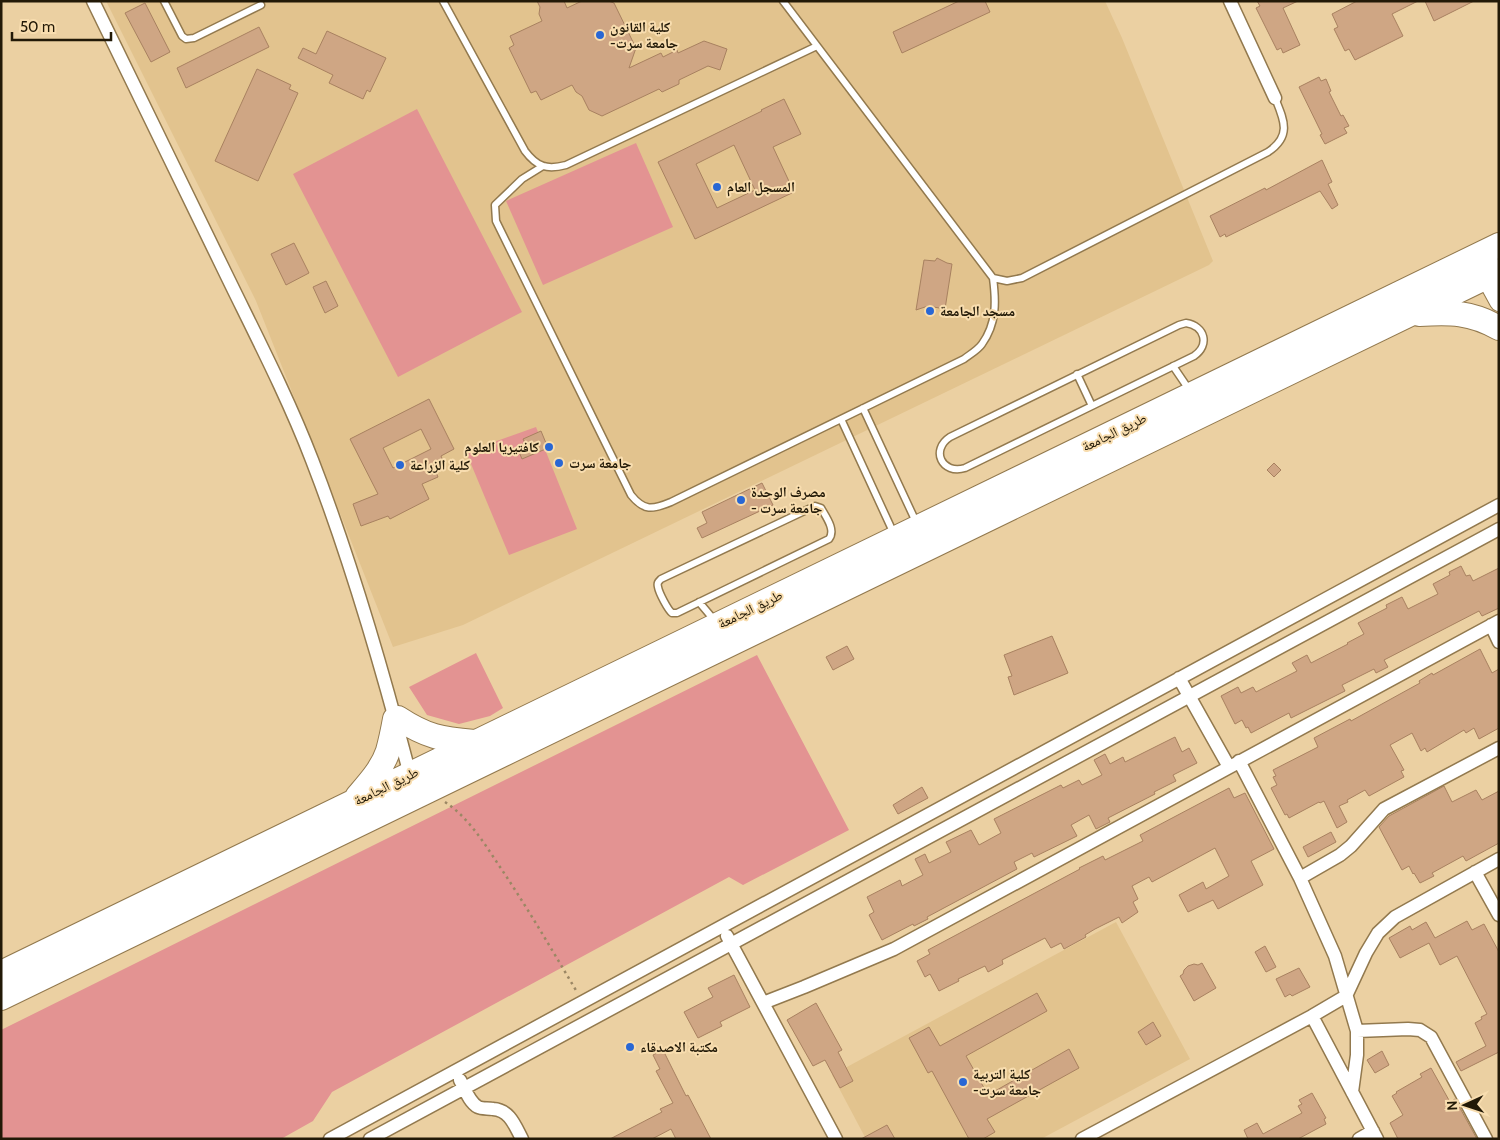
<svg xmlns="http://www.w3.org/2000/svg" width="1500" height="1140" font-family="Cabin,'Noto Naskh Arabic',sans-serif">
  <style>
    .built { fill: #e2c38e }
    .green { fill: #e39392 }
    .building { fill: #cfa684; stroke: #a88160; fill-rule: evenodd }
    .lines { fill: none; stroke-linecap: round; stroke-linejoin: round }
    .lane-casing { stroke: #92794e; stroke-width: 9 }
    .street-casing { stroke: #92794e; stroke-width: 15 }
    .secondary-casing { stroke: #92794e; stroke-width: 20 }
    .highway-casing { stroke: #92794e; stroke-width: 26 }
    .path { stroke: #9b8764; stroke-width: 2.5; stroke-dasharray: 2.5 4; stroke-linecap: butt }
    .lane { stroke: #fff; stroke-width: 6 }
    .street { stroke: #fff; stroke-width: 12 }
    .secondary { stroke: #fff; stroke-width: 18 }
    .highway { stroke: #fff; stroke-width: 24 }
    .poi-dot { fill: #2967d4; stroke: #f8ddaf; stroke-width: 2 }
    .labels { text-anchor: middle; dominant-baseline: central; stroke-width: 4; stroke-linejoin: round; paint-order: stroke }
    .poi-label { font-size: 14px; font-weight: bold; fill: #221907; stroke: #f8ddaf; text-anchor: start }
    .street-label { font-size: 14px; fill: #221907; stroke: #f8ddaf }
  </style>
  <rect width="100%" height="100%" fill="#ebd0a2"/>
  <!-- built -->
  <path class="built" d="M106,1H1105L1122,38L1213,261L1209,265L463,625L393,647L256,301Z
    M1116,922L1190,1059L1041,1139H866L832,1075Z"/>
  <!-- green -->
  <path class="green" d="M417,109L522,312L398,377L293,174Z
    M636,143L673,227L543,285L506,201Z
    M536,427L577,529L509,555L466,452Z
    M476,653L503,708L490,716L459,724L427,715L409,687Z
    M757,655L849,830L743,885L729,877L332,1092L313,1121L281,1139H1V1030Z"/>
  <!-- building -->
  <path class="building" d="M537,1H564L567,8L582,1H608L614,3L634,44L637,45L629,68L661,53L663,57L677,50L678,53L704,41L727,49L720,70L708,66L679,80V84L662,92L659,89L602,116L589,110L582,96L576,92L572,85L541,100L536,91L531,93L509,48L514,45L510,36L542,21L539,14L540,7Z
    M959,1H985L990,12L902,53L893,32Z
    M1257,1H1298L1283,8L1300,45L1283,53L1281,48L1277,50L1256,8L1260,6Z
    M1357,1H1418L1392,14L1403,36L1355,60L1349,49L1345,51L1334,29L1338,27L1332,14Z
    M1425,1H1474L1434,21Z
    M145,3L170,52L151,62L125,13Z
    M259,27L269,47L186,88L177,68Z
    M327,31L386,58L370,92L367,90L363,99L329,83L333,75L298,58L303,48L316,54Z
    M257,69L291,85L289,89L298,93L258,181L215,161Z
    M1319,77L1321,81L1326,79L1331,91L1329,92L1341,116L1343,115L1349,126L1344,128L1347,133L1325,144L1320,135L1322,134L1299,87Z
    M784,99L801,134L773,147L794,192L695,239L658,162L762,111L761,110ZM734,145L755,190L717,208L696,164Z
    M1322,160L1332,182L1328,184L1338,205L1332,209L1320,191L1226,237L1225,234L1220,237L1210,216L1265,188L1266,190Z
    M294,243L309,273L286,285L271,254Z
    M937,258L947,263L952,264L945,309L928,306L916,310L924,260L935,261Z
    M326,281L338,306L325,313L313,287Z
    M429,399L454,449L441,456L445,465L435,470L438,477L422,484L429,499L390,519L388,516L361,526L353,504L378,494L350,439ZM421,429L431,449L393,468L383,448Z
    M541,431L548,448L522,459L517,447L525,443L523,439Z
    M1274,463L1281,470L1274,477L1267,470Z
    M762,483L773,505L702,538L697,528L707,523L702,512Z
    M1461,566L1466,576L1470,575L1473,581L1499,568V608L1482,616L1479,611L1384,660L1388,667L1376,673L1374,669L1342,685L1345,691L1291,718L1289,713L1251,733L1248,727L1246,728L1242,720L1235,724L1221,696L1238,687L1241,693L1253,687L1256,692L1297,671L1292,663L1307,655L1311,663L1348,644L1347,643L1364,634L1358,623L1387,608L1386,605L1402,597L1408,609L1438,594L1433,584L1450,575L1449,572Z
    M1052,636L1068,673L1014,695L1008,677L1012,676L1004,655Z
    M847,646L854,659L833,670L826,657Z
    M1480,649L1492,673L1499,669V728L1479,739L1474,728L1466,733L1464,730L1427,752L1425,748L1421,751L1412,733L1390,745L1404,770L1401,771L1404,777L1369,796L1365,790L1347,800L1348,802L1339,806L1347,822L1337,828L1324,801L1320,803L1319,802L1289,818L1287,814L1285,815L1271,788L1277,785L1273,777L1276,776L1273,770L1318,747L1314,738L1350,719L1351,721L1420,683L1419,681L1432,673L1433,675Z
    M1175,737L1182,752L1189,748L1197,763L1173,775L1176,781L1154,792L1155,794L1108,818L1110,822L1096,829L1089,815L1071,825L1077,836L1034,857L1032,853L1014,862L1017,869L927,917L928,919L914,926L913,924L882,940L869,915L874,912L867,897L900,880L902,886L923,875L915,859L925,854L929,863L951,852L946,842L971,830L979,845L1001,833L994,819L1061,785L1063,788L1079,780L1082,785L1102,775L1094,760L1105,754L1110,764L1123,757L1125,762Z
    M1444,786L1452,802L1476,790L1482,800L1499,791V843L1466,861L1463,856L1432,873L1434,876L1420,883L1414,873L1413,874L1409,866L1402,870L1379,827L1389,816Z
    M922,787L928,798L898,814L893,805Z
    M1229,788L1234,798L1245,793L1274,849L1251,861L1263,885L1218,909L1213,900L1188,912L1179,895L1203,882L1206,889L1229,876L1215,848L1152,882L1149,877L1132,886L1138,899L1133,902L1138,912L1122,923L1119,917L1095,929L1085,935L1086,937L1064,949L1061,943L1051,948L1045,938L1002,960L1003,964L988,972L985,966L958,979L959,981L939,991L930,974L925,977L917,961L930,954L928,950L1080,869L1079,868L1103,856L1105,860L1143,841L1140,835Z
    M1331,832L1336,842L1308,857L1303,847Z
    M1467,921L1472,930L1484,924L1499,952V1052L1461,1071L1456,1062L1486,1046L1475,1023L1482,1019L1481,1017L1487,1014L1457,956L1440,965L1429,943L1400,958L1389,938L1410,926L1412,930L1426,922L1435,938Z
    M1265,946L1276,967L1266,972L1255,952Z
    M1202,963L1216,988L1194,1001L1180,976L1183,974L1184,970L1188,966L1194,964L1198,965Z
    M1299,968L1310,987L1292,996L1290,994L1285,997L1276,979Z
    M734,975L750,1007L720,1022L722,1026L698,1038L684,1012L713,997L708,988Z
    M1037,993L1047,1011L966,1056L988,1095L1069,1049L1079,1068L987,1119L995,1132L983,1139H969L932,1071L928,1073L909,1038L929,1027L940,1046Z
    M816,1003L842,1050L838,1052L853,1081L840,1088L825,1060L813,1066L787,1020Z
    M1153,1022L1161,1036L1146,1045L1138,1032Z
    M663,1050L686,1096L688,1095L711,1139H676L671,1129L652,1139H610L662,1112L660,1109L673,1103L656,1071L660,1069L653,1055Z
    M1382,1051L1389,1065L1375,1073L1367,1060Z
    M1431,1068L1450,1102L1455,1099L1477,1139H1398L1390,1123L1403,1115L1392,1096L1397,1093L1396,1092L1422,1077L1420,1074Z
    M1312,1093L1326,1118L1324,1119L1326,1124L1298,1139H1248L1244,1130L1257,1123L1263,1134L1302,1113L1298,1106L1302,1104L1299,1100Z
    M887,1125L895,1139H861Z"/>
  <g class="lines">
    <defs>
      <path id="lane" d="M164,1L182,36L186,39L194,38L261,5
        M443,1L525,151C537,167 547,170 566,165L817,46
        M783,1L993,278L1007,281L1022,278L1268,152C1292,136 1284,120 1275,98
        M543,166L522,179L495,205L496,221L631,495C644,511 652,510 671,502L964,359C969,355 978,350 982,344C997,323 996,301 993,278
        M1186,323C1205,326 1210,345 1194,356L965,468C942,475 930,450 950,437L1179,325Z
        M1173,366L1190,391
        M1077,374L1092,406
        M863,408L917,524
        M841,419L894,534
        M815,506L821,508C826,517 836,530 829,539L677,613H672C668,610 659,593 658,587C657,583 658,582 661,579Z
        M699,602L715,621"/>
      <path id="street" d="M93,1C136,90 180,179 223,268C253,330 287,395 312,460C352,563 383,671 411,779
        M1230,1L1275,98
        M1491,625L1499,642
        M1179,678L1229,767
        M1239,761L1300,878L1335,956L1357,1031V1055L1352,1092
        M1475,872L1499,915
        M1300,878L1340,855L1351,846L1384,809L1499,748
        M727,936L836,1139
        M763,1003L804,987L894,949L1499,621
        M1312,1016L1377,1139
        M1357,1031L1408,1029L1420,1030L1431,1037L1486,1139
        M460,1080C465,1089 469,1102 478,1107C482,1109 488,1108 493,1109C510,1110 515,1126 522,1139
        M330,1139L1499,505
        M370,1139L1499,529
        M1082,1139L1312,1016L1346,996L1366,953L1378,933L1395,917L1499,859
        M1359,1139L1373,1131"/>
      <path id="secondary" d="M1481,269L1499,302"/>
      <path id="highway" d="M1419,314C1450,312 1471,312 1499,328
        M398,718C427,737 441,739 474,742
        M357,797C369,783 382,769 388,751C391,740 393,730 395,719
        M1,973L1499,245
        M1,998L1499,271"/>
    </defs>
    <!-- lane casing -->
    <use href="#lane" class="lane-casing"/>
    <!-- street casing -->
    <use href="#street" class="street-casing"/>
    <!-- secondary casing -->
    <use href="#secondary" class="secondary-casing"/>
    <!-- highway casing -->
    <use href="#highway" class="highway-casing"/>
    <!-- path -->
    <path class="path" d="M445,802C469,818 484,843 500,867C527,907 552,950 577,992"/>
    <!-- lane -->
    <use href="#lane" class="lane"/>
    <!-- street -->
    <use href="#street" class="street"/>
    <!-- secondary -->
    <use href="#secondary" class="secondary"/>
    <!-- highway -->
    <use href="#highway" class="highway"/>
  </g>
  <!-- markers -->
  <g class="poi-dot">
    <circle cx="600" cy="35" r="5"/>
    <circle cx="717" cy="187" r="5"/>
    <circle cx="930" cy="311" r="5"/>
    <circle cx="549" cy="447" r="5"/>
    <circle cx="559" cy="463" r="5"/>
    <circle cx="400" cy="465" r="5"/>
    <circle cx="741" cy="500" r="5"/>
    <circle cx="630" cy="1047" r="5"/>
    <circle cx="963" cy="1082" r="5"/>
  </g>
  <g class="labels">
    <!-- poi labels -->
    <g class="poi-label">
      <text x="610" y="27">كلية القانون<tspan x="610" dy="16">-جامعة سرت</tspan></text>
      <text x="727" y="187">المسجل العام</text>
      <text x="940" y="311">مسجد الجامعة</text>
      <text x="539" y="447" text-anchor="end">كافتيريا العلوم</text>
      <text x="569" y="463">جامعة سرت</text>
      <text x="410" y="465">كلية الزراعة</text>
      <text x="751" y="492">مصرف الوحدة<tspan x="751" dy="16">- جامعة سرت</tspan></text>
      <text x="640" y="1047">مكتبة الاصدقاء</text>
      <text x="973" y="1074">كلية التربية<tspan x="973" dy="16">-جامعة سرت</tspan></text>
    </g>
    <!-- street labels -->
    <g class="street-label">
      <text transform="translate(1114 432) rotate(-26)">طريق الجامعة</text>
      <text transform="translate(750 609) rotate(-26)">طريق الجامعة</text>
      <text transform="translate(386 786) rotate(-26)">طريق الجامعة</text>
    </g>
  </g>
  <!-- border -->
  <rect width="1500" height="1140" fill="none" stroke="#221907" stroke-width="5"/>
  <!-- north arrow -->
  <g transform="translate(1465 1105) rotate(267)" stroke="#f8ddaf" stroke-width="4" paint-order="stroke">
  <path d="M0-4L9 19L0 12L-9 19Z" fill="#221907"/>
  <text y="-8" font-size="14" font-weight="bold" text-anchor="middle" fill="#221907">N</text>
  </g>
  <!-- scale -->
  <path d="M12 32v8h99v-8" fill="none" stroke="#221907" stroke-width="2.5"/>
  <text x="20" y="32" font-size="15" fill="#221907" stroke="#f8ddaf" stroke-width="4" paint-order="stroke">50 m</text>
</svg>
